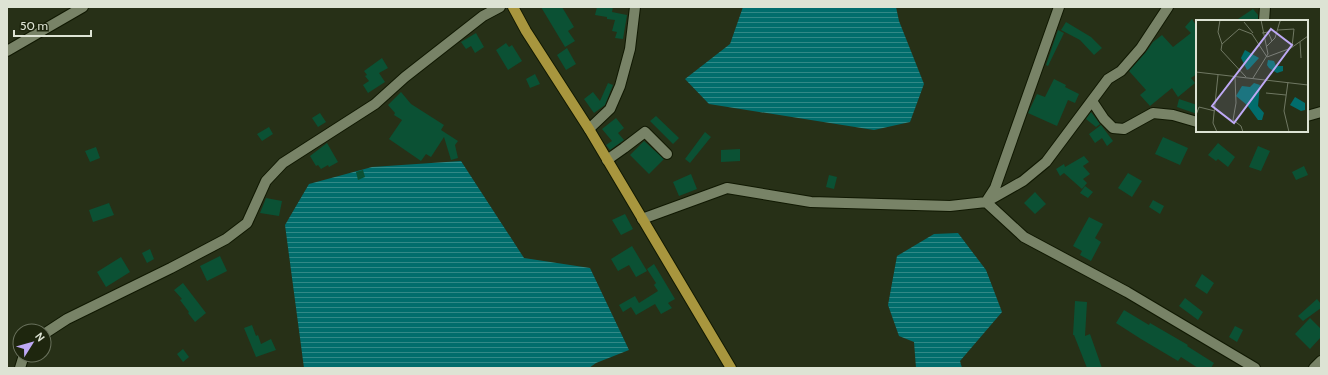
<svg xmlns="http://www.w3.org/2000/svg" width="1328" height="375" font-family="Cabin,sans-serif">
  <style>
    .water { fill: url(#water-rules) }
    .building { fill: #0b5134 }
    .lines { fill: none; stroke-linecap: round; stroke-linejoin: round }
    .minor-casing { stroke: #101802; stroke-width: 12 }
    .major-casing { stroke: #101802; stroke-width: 12 }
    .minor { stroke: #788367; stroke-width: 10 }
    .major { stroke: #a8963e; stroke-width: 10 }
    .inset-road { fill: none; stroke: #707863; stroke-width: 1 }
    .view { fill: #bea9f5; fill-opacity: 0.15; stroke: #bea9f5; stroke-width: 2 }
    .inset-edge { fill: none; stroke: #dde3d4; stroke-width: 2 }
  </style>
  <defs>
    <pattern id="water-rules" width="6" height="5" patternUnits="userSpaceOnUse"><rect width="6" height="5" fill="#016d6c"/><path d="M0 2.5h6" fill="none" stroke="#328987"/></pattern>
  </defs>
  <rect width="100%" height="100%" fill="#273017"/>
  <!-- water -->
  <path class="water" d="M743,7H896L899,21L924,84L910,122L874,130L709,104L685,79L730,44Z
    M461,161L524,258L590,268L629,350L596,363L589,368H304L285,225L309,184L372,167Z
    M958,233L986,270L1002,312L960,361L962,368H916L914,342L899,336L888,305L897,256L934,234Z"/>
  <!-- building -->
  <path class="building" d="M541,7H562L574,27L568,31L575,41L565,47Z
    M597,7H613L612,12L627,15L623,39L615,38L617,32L612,31L615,20L607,19V17L595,15Z
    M1253,9L1258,15V21H1235Z
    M1192,19L1197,27V74L1191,78L1195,83L1178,97L1172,88L1150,106L1140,95L1146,90L1129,71L1146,52L1153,42L1162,35L1173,47L1191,33L1185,27Z
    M1066,22L1091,37L1102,48L1094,55L1080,40L1061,30Z
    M1058,30L1064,33L1048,66L1046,65Z
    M476,33L484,47L475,53L471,46L466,49L461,42Z
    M506,43L509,47L512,45L522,61L508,70L496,50Z
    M567,48L576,64L566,70L557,55Z
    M382,58L388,68L379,73L385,82L368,93L363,85L369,81L365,76L367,75L364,71Z
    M535,74L540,84L530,88L526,79Z
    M1054,79L1066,85L1065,87L1079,94L1075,103L1068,100L1057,126L1028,113L1037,94L1045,97Z
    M608,83L613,85L605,105L594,113L584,99L593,92L600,101Z
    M401,92L411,104L444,125L441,130L458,141L455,145L458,158L451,160L444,137L431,157L426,154L421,161L389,139L402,120L394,115L395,113L388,105Z
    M1179,99L1197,105V114L1177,107Z
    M1091,112L1100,124L1096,127L1086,119Z
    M320,113L326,122L318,127L312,118Z
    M656,116L679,138L673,144L650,121Z
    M616,118L624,128L618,133L624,140L610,150L606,145L612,141L602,129Z
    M1101,125L1113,141L1107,146L1102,138L1095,143L1089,134Z
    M269,127L273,134L262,141L257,134Z
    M705,132L711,137L690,163L685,159Z
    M1163,137L1188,148L1180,165L1155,154Z
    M644,141L664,159L649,174L630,155Z
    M327,143L338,162L329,167L328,165L321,169L318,165L316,166L310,156Z
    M1218,143L1235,157L1228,167L1218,159L1216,161L1208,155Z
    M1258,146L1270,151L1261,171L1249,167Z
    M96,147L100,158L90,162L85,151Z
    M740,149V161L721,162V150Z
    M1084,156L1089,162L1083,166L1090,174L1083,179L1087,183L1082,189L1064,173L1060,176L1056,169L1064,164L1065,167Z
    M1304,166L1308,175L1296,180L1292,172Z
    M363,170L365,177L358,180L356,172Z
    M1128,173L1142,181L1132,197L1118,188Z
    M691,174L697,189L679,196L673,182Z
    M829,175L837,177L834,189L826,187Z
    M1085,186L1093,192L1088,198L1080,193Z
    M1035,192L1046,204L1035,214L1024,203Z
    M266,198L282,201L279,216L260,213Z
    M1153,200L1164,206L1160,214L1149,207Z
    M109,203L114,215L93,222L89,210Z
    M625,214L633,229L621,235L612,220Z
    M1089,217L1103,224L1095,238L1101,242L1091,261L1080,255L1082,251L1073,246Z
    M632,246L647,271L636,277L629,265L618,271L611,259Z
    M150,249L154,259L147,263L142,253Z
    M220,256L227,271L207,281L200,266Z
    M121,257L130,272L106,287L97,272Z
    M654,264L675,299L668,303L672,308L661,314L655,304L636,315L631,307L623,312L619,305L635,296L639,303L658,291L654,285L656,283L647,269Z
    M1202,274L1214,283L1207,294L1195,286Z
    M183,283L206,313L195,322L188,313L189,312L180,300L182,299L174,290Z
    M1185,298L1203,312L1198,320L1179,306Z
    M1317,299L1321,304V308L1303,321L1298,316Z
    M1075,301L1087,302L1085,336L1090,334L1102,368H1087L1074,335H1073Z
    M1124,310L1149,325L1150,323L1188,345L1187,346L1214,363L1211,368H1198L1181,357L1178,361L1141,339L1116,323Z
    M1310,318L1321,329V337L1310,349L1295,334Z
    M252,325L256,336L258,335L261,344L271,339L276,350L256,357L244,328Z
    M1235,326L1243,330L1237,342L1229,337Z
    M183,349L189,357L183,362L177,354Z"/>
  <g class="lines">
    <defs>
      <path id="minor" d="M1059,7L995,188L986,202L1024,237L1127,292L1255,368
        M1264,21L1265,7
        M7,51L83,7
        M1092,101L1104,119L1113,128L1124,129L1153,113L1173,115L1197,122
        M1307,116L1321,112
        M589,129L610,109L620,86L630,49L635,7
        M607,160L624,148L645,132L667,154
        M642,219L727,188L811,202L950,206L986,202L1023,181L1046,162L1108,79L1121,71L1141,48L1168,7
        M44,334L67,319L171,268L226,239L247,223L266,181L283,163L375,104L405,77L483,16L500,7
        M20,368L24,355
        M1314,368L1321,361"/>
      <path id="major" d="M513,7L526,31L589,129L731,368"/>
    </defs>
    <!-- minor casing -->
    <use href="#minor" class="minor-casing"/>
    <!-- major casing -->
    <use href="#major" class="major-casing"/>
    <!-- minor -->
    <use href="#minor" class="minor"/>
    <!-- major -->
    <use href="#major" class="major"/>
  </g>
  <!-- overview -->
  <g transform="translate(1196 20)">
    <rect width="112" height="112" fill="#273017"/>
    <path d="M49,30L63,38L53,49L51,50L45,38ZM72,40L78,41L80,46H87V51L81,53L73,48L71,45ZM58,63L64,65L62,86L68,93L66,100H62L51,85L40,76L46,66L54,67ZM99,77L109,83V90L105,91L94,85Z" fill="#016d6c"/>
    <path class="inset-road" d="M24,0L22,12L26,24L25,30L50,57M48,2L57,13M82,10L98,9L96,27M66,13L72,12L76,21M104,22L105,38M26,24L43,9L56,14L71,37L95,28L112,16M70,27L79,18L84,1L87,0M0,52L112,65M39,56L40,83L37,100L45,106L47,112M57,58L72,34L65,0M92,62L88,91L93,112M70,73L90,75M0,95L3,87L19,91M21,112L17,103L22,55"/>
    <path class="view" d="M75,9L96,25L38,103L16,86Z"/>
    <rect width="112" height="112" class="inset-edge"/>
  </g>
  <!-- border -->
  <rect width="1328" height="375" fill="none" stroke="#dde3d4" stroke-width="16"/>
  <!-- north arrow -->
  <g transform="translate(32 343) rotate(53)"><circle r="19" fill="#1e260e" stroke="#6a725d"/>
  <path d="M0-3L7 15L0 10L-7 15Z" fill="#bea9f5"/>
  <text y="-6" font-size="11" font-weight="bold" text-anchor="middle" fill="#dde3d4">N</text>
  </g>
  <!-- scale -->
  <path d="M14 30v6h77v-6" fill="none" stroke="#dde3d4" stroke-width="2"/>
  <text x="20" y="30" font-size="12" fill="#dde3d4" stroke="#1e260e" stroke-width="3" paint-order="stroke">50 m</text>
</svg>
